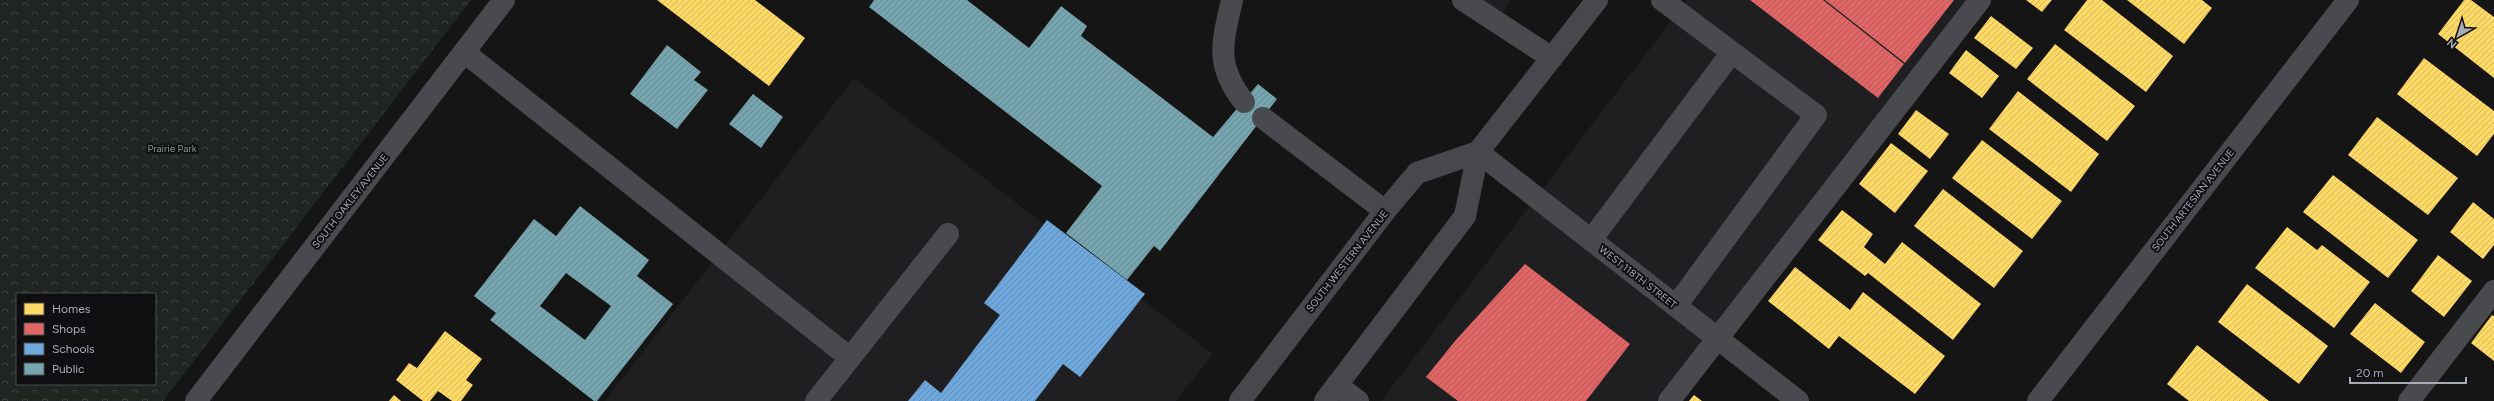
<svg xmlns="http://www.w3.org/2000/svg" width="2494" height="401" font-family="Figtree,sans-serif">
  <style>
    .built { fill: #1f1f21 }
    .park { fill: url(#park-crowns); fill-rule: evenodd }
    .homes { fill: url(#homes-hatch) }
    .shops { fill: url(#shops-hatch) }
    .schools { fill: url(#schools-hatch) }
    .public { fill: url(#public-hatch); fill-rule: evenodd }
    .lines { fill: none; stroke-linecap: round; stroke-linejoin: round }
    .service { stroke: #494a4e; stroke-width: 22 }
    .minor { stroke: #494a4e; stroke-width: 22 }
    .secondary { stroke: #48484c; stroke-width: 22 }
    .labels { text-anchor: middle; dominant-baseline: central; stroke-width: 4; stroke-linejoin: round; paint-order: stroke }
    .park-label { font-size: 10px; fill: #809e82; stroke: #0f0f11 }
    .street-label { font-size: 10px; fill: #a7abb5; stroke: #0f0f11 }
  </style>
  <defs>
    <pattern id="park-crowns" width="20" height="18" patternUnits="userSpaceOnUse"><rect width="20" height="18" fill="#1f2520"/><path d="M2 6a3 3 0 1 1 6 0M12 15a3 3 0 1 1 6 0" fill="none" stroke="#3d423e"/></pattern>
    <pattern id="homes-hatch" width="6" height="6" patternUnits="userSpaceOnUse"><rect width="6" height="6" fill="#ffd966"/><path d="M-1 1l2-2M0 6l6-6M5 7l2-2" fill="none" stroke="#d6b85c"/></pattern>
    <pattern id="shops-hatch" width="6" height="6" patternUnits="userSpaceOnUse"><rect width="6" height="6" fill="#e06666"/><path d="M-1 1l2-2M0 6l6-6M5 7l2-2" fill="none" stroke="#b4595a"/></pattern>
    <pattern id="schools-hatch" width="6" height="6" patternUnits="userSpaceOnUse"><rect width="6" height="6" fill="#6fa8dc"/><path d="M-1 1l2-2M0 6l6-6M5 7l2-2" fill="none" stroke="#608bb2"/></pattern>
    <pattern id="public-hatch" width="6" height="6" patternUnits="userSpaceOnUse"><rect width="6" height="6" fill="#76a5af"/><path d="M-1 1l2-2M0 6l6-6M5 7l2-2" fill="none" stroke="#658891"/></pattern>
  </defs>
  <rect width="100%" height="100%" fill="#151515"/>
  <!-- built -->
  <path class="built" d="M1474,0H1512L1500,16Z
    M1687,0H1970L1661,401H1381Z
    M854,78L1213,354L1176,401H605Z"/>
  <!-- park -->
  <path class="park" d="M0,0H471L163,401H0ZM17,294H155V384H17Z"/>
  <!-- homes -->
  <path class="homes" d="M657,0H755L805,38L769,86Z
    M2026,0H2052L2042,12Z
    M2087,0H2102L2173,56L2146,92L2064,30Z
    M2127,0H2202L2212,8L2184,44Z
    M2464,0H2471L2494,17V78L2438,34Z
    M1991,16L2033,48L2016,69L1974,38Z
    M2055,44L2135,106L2107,141L2027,79Z
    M1966,50L1999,76L1982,98L1949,73Z
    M2424,58L2494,111V134L2477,156L2397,94Z
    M2018,91L2099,154L2071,192L1989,129Z
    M1916,110L1949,134L1930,159L1898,134Z
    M2377,117L2458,178L2428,215L2348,155Z
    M1982,140L2062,201L2032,239L1952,178Z
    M1891,143L1928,171L1895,213L1859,184Z
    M2333,175L2418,240L2388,278L2303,212Z
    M1943,189L2023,251L1994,288L1914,226Z
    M2473,202L2494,219V245L2483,259L2450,232Z
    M1842,210L1873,234L1864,247L1885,264L1902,242L1981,304L1953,340L1868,273L1865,276L1818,240Z
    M2287,227L2317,250L2322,245L2370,282L2334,328L2255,268Z
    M2438,255L2472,281L2444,317L2411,291Z
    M1795,267L1850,310L1863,292L1945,356L1915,394L1839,336L1829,349L1768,301Z
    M2247,284L2328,346L2299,384L2218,322Z
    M2375,303L2425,342L2401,373L2350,334Z
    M2492,315L2494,316V361L2471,343Z
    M445,331L482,359L466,380L473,385L461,401H452L438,391L430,401H423L396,380L409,363L417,368Z
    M2197,345L2269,401H2189L2167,384Z
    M394,395L401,401H389Z
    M1694,395L1702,401H1689Z"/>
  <!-- shops -->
  <path class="shops" d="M1750,0H1823L1904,64L1878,98Z
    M1825,0H1954L1905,63Z
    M1525,264L1630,344L1586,401H1458L1426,377L1455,341Z"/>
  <!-- schools -->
  <path class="schools" d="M1047,220L1145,294L1080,377L1063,364L1035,401H908L925,380L941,393L1000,315L984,303Z"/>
  <!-- public -->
  <path class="public" d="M874,0H967L1029,48L1061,6L1087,26L1081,36L1213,137L1258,84L1277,99L1160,251L1154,246L1127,280L1066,233L1102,186L869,7Z
    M667,45L701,72L694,80L708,90L677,129L630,94Z
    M753,94L783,117L761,148L729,124Z
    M580,206L649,260L637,276L673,304L597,401H594L490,320L496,313L474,296L534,219L556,236ZM566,273L611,306L585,340L540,306Z"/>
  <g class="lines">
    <!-- service -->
    <path class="service" d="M1232,0C1222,44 1215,65 1244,102
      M1662,0L1816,115L1676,306
      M464,52L850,358L816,401
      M1263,118L1385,211
      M1591,240L1732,52
      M850,358L948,234
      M1337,385L1358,401
      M1669,401L1980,0
      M2409,401L2494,291"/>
    <!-- minor -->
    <path class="minor" d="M1463,0L1552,58
      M1478,152L1798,401
      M196,401L504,0
      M2038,401L2348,0"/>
    <!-- secondary -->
    <path class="secondary" d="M1240,401L1385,211L1417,173L1478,152
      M1325,401L1465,216L1478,152L1597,0"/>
  </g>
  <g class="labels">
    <!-- park labels -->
    <g class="park-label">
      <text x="172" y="148">Prairie Park</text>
    </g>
    <!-- street labels -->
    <g class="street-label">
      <text transform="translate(2193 200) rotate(-52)">SOUTH ARTESIAN AVENUE</text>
      <text transform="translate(350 201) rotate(-52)">SOUTH OAKLEY AVENUE</text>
      <text transform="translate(1347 261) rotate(-52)">SOUTH WESTERN AVENUE</text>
      <text transform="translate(1638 277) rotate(38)">WEST 118TH STREET</text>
    </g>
  </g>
  <!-- legend -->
  <rect x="16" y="293" width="140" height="92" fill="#0f0f11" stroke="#4c4d53"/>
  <rect x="24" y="303" width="20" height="12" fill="#ffd966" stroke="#4c4d53"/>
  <text x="52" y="313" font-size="12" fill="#a7abb5">Homes</text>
  <rect x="24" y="323" width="20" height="12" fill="#e06666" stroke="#4c4d53"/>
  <text x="52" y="333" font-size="12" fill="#a7abb5">Shops</text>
  <rect x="24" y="343" width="20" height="12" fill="#6fa8dc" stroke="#4c4d53"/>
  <text x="52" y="353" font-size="12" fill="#a7abb5">Schools</text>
  <rect x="24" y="363" width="20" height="12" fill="#76a5af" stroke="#4c4d53"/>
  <text x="52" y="373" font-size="12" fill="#a7abb5">Public</text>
  <!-- north arrow -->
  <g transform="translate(2458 36) rotate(219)" stroke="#0f0f11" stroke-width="3" paint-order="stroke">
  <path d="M0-3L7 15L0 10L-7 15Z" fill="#a7abb5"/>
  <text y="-6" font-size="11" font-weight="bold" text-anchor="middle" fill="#a7abb5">N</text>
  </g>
  <!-- scale -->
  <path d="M2350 377v6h116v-6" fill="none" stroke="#a7abb5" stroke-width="2"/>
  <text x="2356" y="377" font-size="12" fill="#a7abb5" stroke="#0f0f11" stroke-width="3" paint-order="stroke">20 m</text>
</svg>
